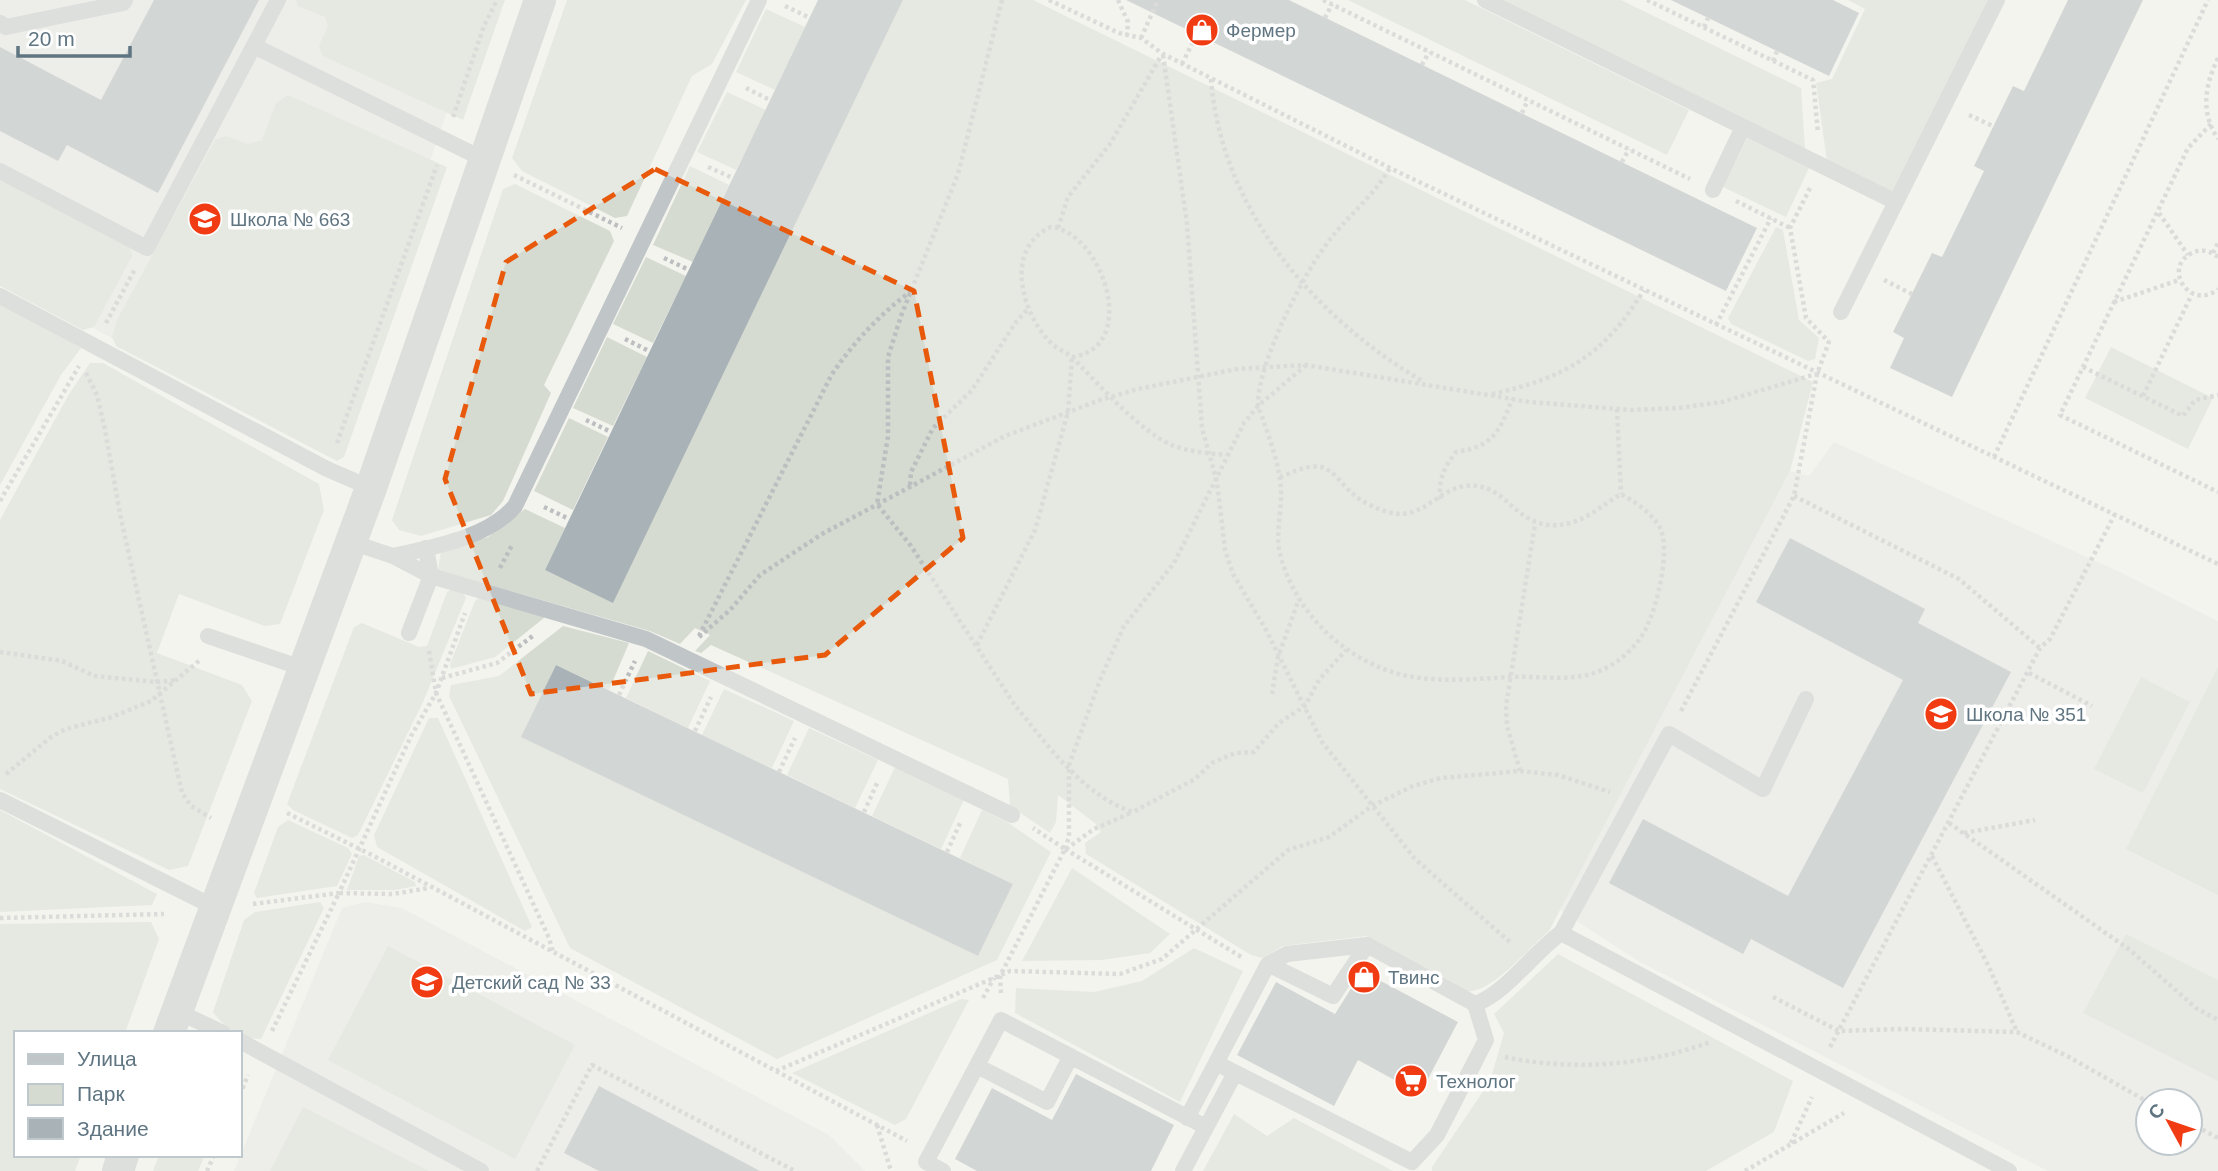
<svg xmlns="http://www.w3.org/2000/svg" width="2218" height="1171" font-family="Arial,sans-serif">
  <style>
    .built { fill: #e4e5e3; fill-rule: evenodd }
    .green { fill: #d5dbd0 }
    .building { fill: #a9b2b6 }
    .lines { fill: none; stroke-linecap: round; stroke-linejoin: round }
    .path { stroke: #bcbec0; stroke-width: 4.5; stroke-dasharray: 3.5 3.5; stroke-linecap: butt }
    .lane { stroke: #c0c5c7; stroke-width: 16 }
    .street { stroke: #c0c5c7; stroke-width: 32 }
    .marked { fill: none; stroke: #e8590c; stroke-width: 5; stroke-dasharray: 14 9; stroke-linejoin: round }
    .labels { text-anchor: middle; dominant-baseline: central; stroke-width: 7; stroke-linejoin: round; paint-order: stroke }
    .poi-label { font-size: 19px; fill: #607582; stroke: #fff; text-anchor: start }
  </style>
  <rect width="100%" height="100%" fill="#f4f4ef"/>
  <!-- built -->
  <path class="built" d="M0,0H486L328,454L0,278Z
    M1834,442L2122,573L2218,621V1171H2048L1638,961L1560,910L1790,471L1809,476ZM2148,1101H2190V1143H2148Z
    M365,902L402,908L829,1135L865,1171H234L342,908Z"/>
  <!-- green -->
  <path class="green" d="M296,0H505L463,120L323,56L319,46L328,26L325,17L298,6Z
    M567,0H746L712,64L692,76L627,216L615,218L522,171L512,158Z
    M903,0H1033L1813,382L1790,471L1549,931C1529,947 1492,994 1466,991L1366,936L1283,946L1262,958L1251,955L1086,854L1085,843L1101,832L1096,824L1058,795L1056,822L1050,833L1010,806L1008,779L711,645L701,653L695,651L710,635L695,628L680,644L650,631L438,570L441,551L488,537L525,509L565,528L545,570L613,602Z
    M1348,0H1465L1689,110L1667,155Z
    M1500,0H1621L1801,88L1805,150Z
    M1848,0H1989L1893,194L1827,161L1816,83L1832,79L1865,9Z
    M766,9L805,27L775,90L736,72Z
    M727,92L766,110L736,170L697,152Z
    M288,95L447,167L344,457L337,461L116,346L112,337L117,320L215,140L226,136L248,144L262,140L276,103Z
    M1747,138L1809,168L1786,217L1723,187Z
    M690,166L729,185L693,262L653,245Z
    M0,179L130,247L132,256L94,327L83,330L0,286Z
    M515,184L610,231L614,241L544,385L551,393L503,501L491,515L421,536L399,530L392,520L503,189Z
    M1776,227L1783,230L1799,320L1819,338L1815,359L1808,361L1731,324L1728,318Z
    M646,257L686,276L653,343L613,324Z
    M0,304L81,348L61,375L0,485Z
    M607,337L647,357L613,426L573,408Z
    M2111,347L2213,398L2188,449L2085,398Z
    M90,363H103L319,484L324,510L280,624L265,626L179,594L157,653L242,685L252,701L188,866L169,870L0,789V520L69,394Z
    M569,418L608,437L573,510L534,491Z
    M453,589L463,593L466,598L423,702L358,835L352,838L293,810L287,804L354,627L362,623L419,647L427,646L447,592Z
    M480,597L542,614L544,618L495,657L451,669L450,664L475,601Z
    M563,626L629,643L609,690L556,665L522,737L978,956L1013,884L960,858L982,810L1007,822L1051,852L997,960L777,1059L570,948L449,696L451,685L499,676Z
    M648,651L710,681L688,728L626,698Z
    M2218,667V895L2126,849Z
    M2141,677L2190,702L2143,793L2094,769Z
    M724,689L794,721L772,768L702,735Z
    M429,718H438L532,927L525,931L377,847L374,835Z
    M809,728L878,760L855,808L787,775Z
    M895,767L964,800L941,849L872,816Z
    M0,810L157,894L152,905L0,912Z
    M288,820L348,848L352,854L337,886L257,898L254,893L278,827Z
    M364,855L415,882L416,886L395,890H347L359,856Z
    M1072,868L1170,934L1150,953L1102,960L1022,961Z
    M320,902L324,908L261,1039C242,1039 224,1028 213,1012L244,920L255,912Z
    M151,922L159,939L125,1033H16V1155H81L75,1171H0V924Z
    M2126,934L2218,980V1081L2083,1013Z
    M388,946L575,1045L515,1159L328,1060Z
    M1194,948L1243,971L1180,1102L1015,1013L1016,988L1094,992L1142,981Z
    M1558,954L1793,1081L1774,1132L1706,1171H1432V1167L1490,1081L1504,1033L1494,1014Z
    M961,999L969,1000L906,1119L895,1125L792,1073Z
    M303,1107L429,1171H270Z
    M1234,1114L1267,1136L1294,1118L1393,1171H1203Z
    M159,1155H205L198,1171H153Z"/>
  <!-- building -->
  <path class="building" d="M154,0H259L158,193L67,145L58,161L0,131V47L101,100Z
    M818,0H903L613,603L545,570Z
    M1126,0H1289L1757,228L1726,291Z
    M1671,0H1833L1859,13L1829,76Z
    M2068,0H2143L1952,397L1890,368L1904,338L1893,332L1932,253L1942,257L1984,171L1974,166L2013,86L2024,91Z
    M1790,538L1925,609L1918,623L2011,672L1843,988L1751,939L1743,954L1609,883L1643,819L1788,896L1903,680L1756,602Z
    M556,665L1013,884L978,956L521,737Z
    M1362,971L1458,1022L1420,1094L1358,1060L1334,1106L1237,1055L1276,982L1335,1014Z
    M1076,1074L1174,1125L1151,1171H977L955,1159L992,1088L1052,1120Z
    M599,1086L760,1171H599L564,1153Z"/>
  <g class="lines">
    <!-- path -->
    <path class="path" d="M1002,0L958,174L901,316L888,357V436L877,504L911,546L1014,704C1046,743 1083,796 1133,812L1195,779L1212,763L1235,753L1254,752L1279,723L1305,706L1319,680L1346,650
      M1049,0L1119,33L1141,38L1163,54L1390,168L2218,564
      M1118,0L1128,22L1127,35
      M1323,0L1690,179
      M1647,0L1813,80L1818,133
      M785,6L810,18
      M1325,18L1332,4
      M1704,27L1708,18
      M1141,38L1158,0
      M1163,55L1187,224L1202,428L1217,482L1225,550L1233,574L1266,630L1322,742L1415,859L1511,943
      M2218,58C2205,85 2200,112 2218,139
      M1773,61L1777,51
      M1182,64L1197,34
      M1422,65L1429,52
      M1211,79C1221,209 1313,316 1422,381
      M746,88L770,100
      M1522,113L1528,100
      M1969,115L1993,126
      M453,117L484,26L497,0
      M2211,124L2188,148L2060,415L2218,492
      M1622,162L1629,149
      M708,167L733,178
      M514,175L622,228
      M1810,188L1790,228L1806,318L1829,342
      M1736,201L1790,228
      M2159,213L2188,255
      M1058,228L1068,197L1110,144L1161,56
      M2213,253L2218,243
      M2218,257C2210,251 2201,248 2192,253C2161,268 2191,312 2218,289
      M664,258L689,270
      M1884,280L1912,294
      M2114,302L2179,280
      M106,323L135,269
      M1716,325L1771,218
      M625,339L649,351
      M1072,357C1142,347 1101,231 1051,227C1005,247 1020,310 1049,341C1056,349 1067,352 1074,359C1101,387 1127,417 1160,439C1179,451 1204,453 1226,455
      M2083,367L2183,416L2195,400L2218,395
      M86,373L97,395L105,430L121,519L182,793L191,806L211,818
      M1492,394C1566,378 1604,355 1644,290
      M2143,396L2192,294
      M1617,409L1621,494
      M586,420L611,432
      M337,443L437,165
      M1994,457L2208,0
      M1280,477C1292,473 1308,464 1321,467C1335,471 1343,486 1353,494C1363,503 1379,510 1392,513C1424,519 1437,490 1465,486C1511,480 1514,537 1570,523C1589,518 1604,504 1621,494C1634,501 1653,514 1660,528C1671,549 1657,606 1647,626C1641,640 1629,653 1616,662C1581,686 1547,675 1509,677C1473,679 1438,683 1403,675C1345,661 1295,613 1280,554C1275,533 1282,512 1281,491C1280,468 1271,442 1263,420C1262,415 1258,409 1258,405C1258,380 1272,346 1282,323C1296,293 1314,258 1336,232C1355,210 1375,193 1390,168
      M910,485L911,472L933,428L972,390L1016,322L1028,309
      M1794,496L1959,579L2040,648
      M1441,499C1437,481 1445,466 1456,452C1493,447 1500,431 1512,399
      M0,501L79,366
      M544,507L569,519
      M500,568L512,545
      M699,636L832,374C854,342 879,315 910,292
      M699,637L730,610L760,575L822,534L1005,436L1100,400L1138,389L1237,369L1306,365L1530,402L1631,410L1679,408L1722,402L1816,374
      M977,645L1035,530L1068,412L1072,357
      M429,651L436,693L549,938L553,952
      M0,652L62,661L94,676L157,682L177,680
      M2029,673L2092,706
      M442,678L497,663L534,635
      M1272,694L1278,657L1299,599
      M619,695L635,661
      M1681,711L1794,496L1817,374L1830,339
      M695,731L711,697
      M1520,771L1507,726L1506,706L1535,524
      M779,772L795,738
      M6,774L51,737L66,729L112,717L151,701L200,660
      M864,812L878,781
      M287,813L372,855L907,1141
      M1949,823L2130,950L2196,1008L2218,1020
      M1964,833L2035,820
      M1065,849L1069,837V765L1100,680L1124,626L1174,563L1244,423L1258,406L1305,366
      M1065,849L1243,958
      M1066,849L1094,829L1131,813
      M947,852L961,821
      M1932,856L1989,967L2017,1032
      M253,904L339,893L411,736L436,693L465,613
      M0,918L164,914
      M1001,993L1000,976L1065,849L1033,828
      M1773,997L1839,1031L1902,1029L2017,1032L2069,1057L2148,1102
      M983,998L994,978
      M272,1031L339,893L393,894L429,888
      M1830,1047L2040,648L2050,639L2115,514
      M1505,1057C1571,1071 1646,1066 1710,1042
      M776,1071L1010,971L1120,974L1162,959L1288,850L1329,837L1372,806L1413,786L1441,778L1520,771L1558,775L1610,792
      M240,1095L248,1075
      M2190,1123L2218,1138
      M877,1125L891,1171
      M1791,1143L1812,1097
      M207,1171L214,1155
      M537,1171L592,1065L795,1171
      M1745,1171L1844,1113"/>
    <!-- lane -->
    <path class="lane" d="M1485,0L1896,202
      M0,23L6,27L123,3L125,0
      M254,46L485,160
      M0,171L147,248L278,0
      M1713,190L1743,127
      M0,296L327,469L371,488
      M1841,312L1997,0
      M351,542L393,556L431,576L646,639L1012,815
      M393,556C433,547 488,538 515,506L759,0
      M409,633L431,576L426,548
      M208,636L302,668
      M1806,699L1763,789L1669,734L1561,933L2009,1171
      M0,800L216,908
      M1367,945L1475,1004L1486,1040L1437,1135L1412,1162L1216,1063L1268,964L1287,954Z
      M1268,964L1333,996L1367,945
      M1475,1004C1505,994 1533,953 1561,933
      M177,1011L223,1033
      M240,1041L481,1171
      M977,1066L1047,1102L1071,1056
      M1187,1118L1216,1063
      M943,1171L926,1162L1001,1020L1206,1127
      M1183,1171L1235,1073"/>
    <!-- street -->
    <path class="street" d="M169,1033L371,488L540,0
      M118,1171L123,1155"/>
  </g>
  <!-- marked area -->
  <path d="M0 0H2218V1171H0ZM655,169L914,291L963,538L825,655L531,694L445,479L506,262Z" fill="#f4f4ef" fill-opacity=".55" fill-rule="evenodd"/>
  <path class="marked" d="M655,169L914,291L963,538L825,655L531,694L445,479L506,262Z"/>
  <!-- icons -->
  <defs>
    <symbol id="shop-disc" viewBox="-11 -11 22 22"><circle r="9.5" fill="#f03b13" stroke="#fff"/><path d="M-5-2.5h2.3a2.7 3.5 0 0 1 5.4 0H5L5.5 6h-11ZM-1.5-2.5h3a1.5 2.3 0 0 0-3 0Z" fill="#fff"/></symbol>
    <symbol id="school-disc" viewBox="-11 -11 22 22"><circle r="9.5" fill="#f03b13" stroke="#fff"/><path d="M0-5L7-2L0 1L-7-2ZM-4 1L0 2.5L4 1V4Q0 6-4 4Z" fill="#fff"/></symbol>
    <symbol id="supermarket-disc" viewBox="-11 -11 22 22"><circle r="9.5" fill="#f03b13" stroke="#fff"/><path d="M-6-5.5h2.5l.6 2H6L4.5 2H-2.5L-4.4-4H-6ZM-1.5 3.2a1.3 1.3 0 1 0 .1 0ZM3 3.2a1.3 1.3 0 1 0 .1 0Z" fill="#fff"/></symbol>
  </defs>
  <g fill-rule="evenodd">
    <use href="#shop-disc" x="1183" y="11" width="38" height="38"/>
    <use href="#school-disc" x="186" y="200" width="38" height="38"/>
    <use href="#school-disc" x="1922" y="695" width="38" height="38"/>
    <use href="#shop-disc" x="1345" y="958" width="38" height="38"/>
    <use href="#school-disc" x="408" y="963" width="38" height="38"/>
    <use href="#supermarket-disc" x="1392" y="1062" width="38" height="38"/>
  </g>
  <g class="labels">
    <!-- poi labels -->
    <g class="poi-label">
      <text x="1226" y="30">Фермер</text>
      <text x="230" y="219">Школа № 663</text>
      <text x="1966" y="714">Школа № 351</text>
      <text x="1388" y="977">Твинс</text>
      <text x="452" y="982">Детский сад № 33</text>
      <text x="1436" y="1081">Технолог</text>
    </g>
  </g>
  <!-- legend -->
  <rect x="14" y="1031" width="228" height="126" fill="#ffffff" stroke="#bfc8cd" stroke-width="2"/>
  <rect x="28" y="1054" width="35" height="10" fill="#c0c5c7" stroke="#bfc8cd" stroke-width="2"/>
  <text x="77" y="1066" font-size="21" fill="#607582">Улица</text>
  <rect x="28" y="1084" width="35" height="21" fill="#d5dbd0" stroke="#bfc8cd" stroke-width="2"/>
  <text x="77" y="1101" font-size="21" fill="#607582">Парк</text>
  <rect x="28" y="1118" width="35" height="21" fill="#a9b2b6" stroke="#bfc8cd" stroke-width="2"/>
  <text x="77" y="1136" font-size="21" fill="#607582">Здание</text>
  <!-- north arrow -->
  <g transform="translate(2169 1122) rotate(310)"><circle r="33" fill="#ffffff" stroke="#bfc8cd" stroke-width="2"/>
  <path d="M0-5L12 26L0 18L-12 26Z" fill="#f03b13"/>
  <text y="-10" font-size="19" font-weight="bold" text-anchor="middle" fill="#607582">С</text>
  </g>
  <!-- scale -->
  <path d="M18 46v10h112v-10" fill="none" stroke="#607582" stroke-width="3.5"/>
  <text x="28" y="46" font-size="21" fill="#607582" stroke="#ffffff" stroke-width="5" paint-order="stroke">20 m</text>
</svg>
